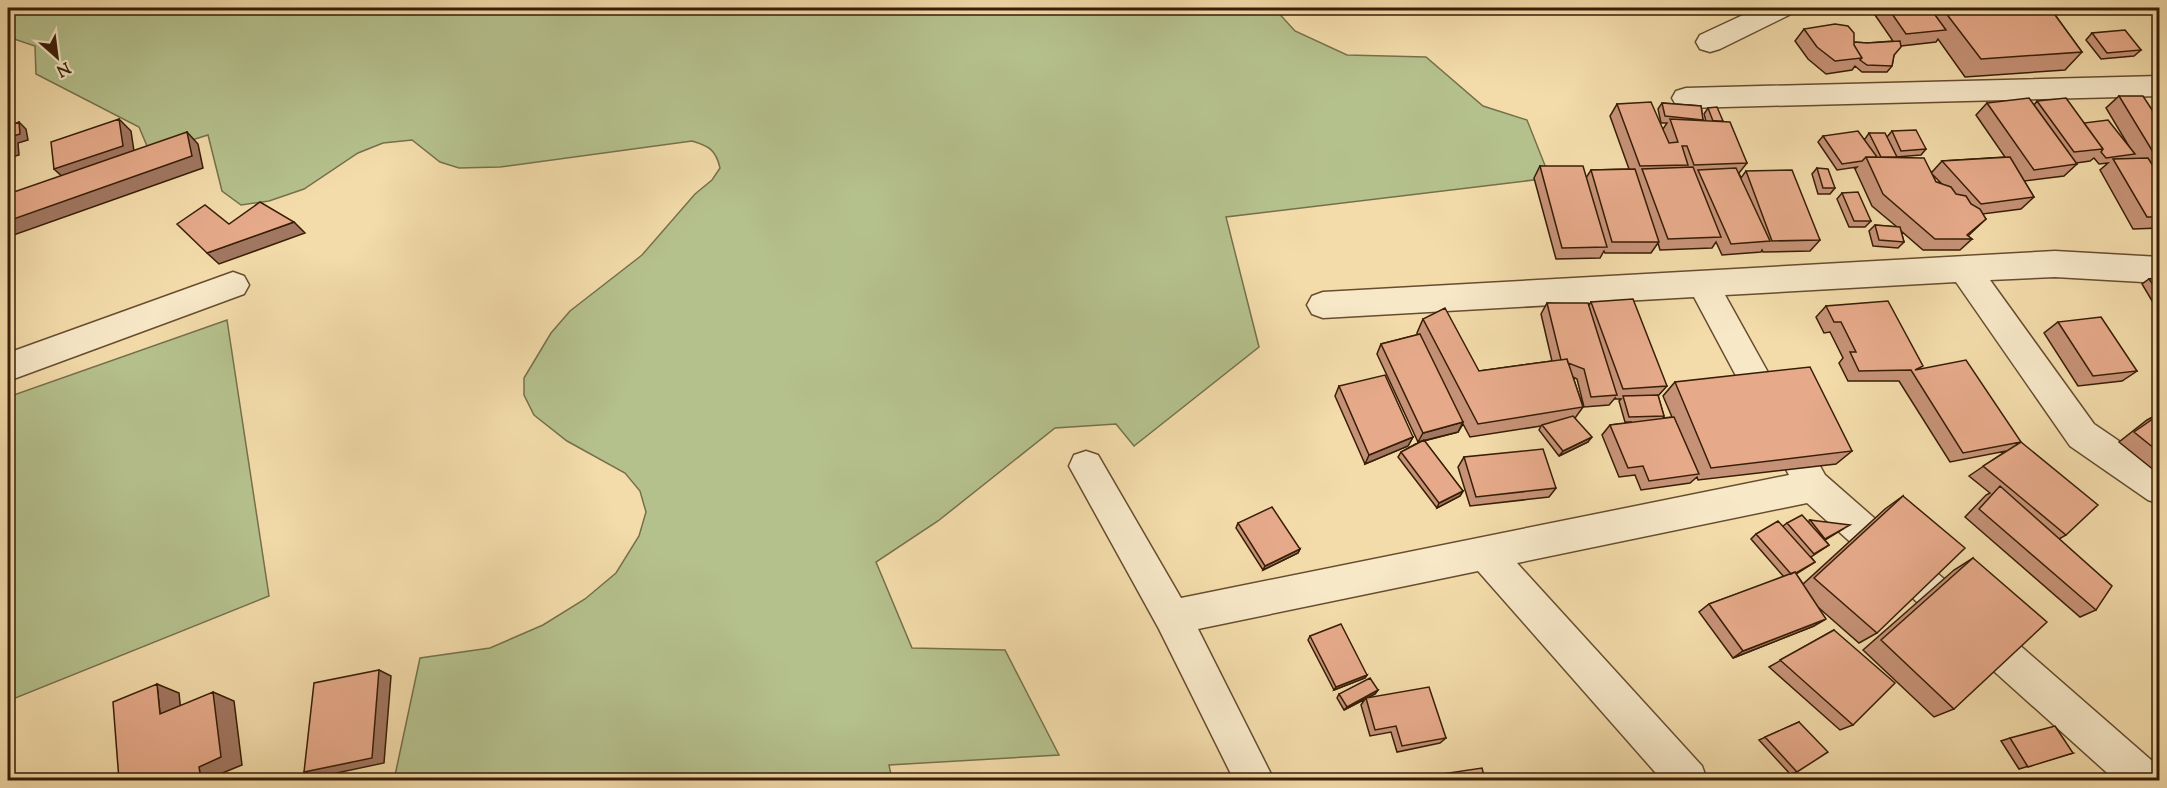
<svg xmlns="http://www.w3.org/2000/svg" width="2167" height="788" font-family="'Sorts Mill Goudy',serif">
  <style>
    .green { fill: #b5c18d; stroke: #76704a; stroke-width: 1.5 }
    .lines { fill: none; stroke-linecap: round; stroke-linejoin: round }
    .street-casing { stroke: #674d2f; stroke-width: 3 }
    .street { fill: #f7e8c8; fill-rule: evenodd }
    .wall { fill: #c69277; stroke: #381e06; stroke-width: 1.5; fill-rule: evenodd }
    .shaded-wall { fill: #a17761; stroke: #381e06; stroke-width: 1.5 }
    .building { fill: #e6aa8a; stroke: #381e06; stroke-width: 1.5 }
  </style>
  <rect width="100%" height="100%" fill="#f3dbaa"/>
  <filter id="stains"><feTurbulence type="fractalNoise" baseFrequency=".00333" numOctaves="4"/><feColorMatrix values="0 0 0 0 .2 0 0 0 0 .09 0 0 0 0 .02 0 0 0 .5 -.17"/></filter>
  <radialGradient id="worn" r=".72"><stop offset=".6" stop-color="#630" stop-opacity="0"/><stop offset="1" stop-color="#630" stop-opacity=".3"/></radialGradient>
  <!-- green -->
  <path class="green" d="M21,8H1274L1295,31L1347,55L1426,57L1483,106L1527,120L1550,178L1226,217L1259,347L1134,446L1116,424L1055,428L938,521L876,562L912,648L1005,650L1059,755L889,765L892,780H394L420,658L490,648L543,625L585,599L616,573L639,536L646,512L640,491L625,473L567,441L534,415L524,395V378L551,333L570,311L642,255L695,194L712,180L720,168C716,150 709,146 692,141L500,167L459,168L440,162L412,140L383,143L358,153L304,189L269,201L241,205L222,191L208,135L150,153L139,127L36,74L35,46L8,37V20Z
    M227,320L269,596L8,701V397Z"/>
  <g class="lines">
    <defs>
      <path id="street" d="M1758,8H1793L1789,15L1720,49L1710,52L1700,49L1696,42L1700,35Z
        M2160,76V96L1686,108L1676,105L1672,98L1676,91L1686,88Z
        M2055,251L2160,257V283L2055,277L1990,280L2094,424L2160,469V504L2148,500L2070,446L1956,282L1725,295L1825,475L2158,766L2160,780H2115L1807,503L1517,563L1702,766L1707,780H1662L1478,571L1198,629L1274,780H1234L1159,629L1069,466L1074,455L1086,451L1098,455L1181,598L1789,475L1694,297L1323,318L1312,314L1307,305L1312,296L1323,292Z
        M233,272L244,276L249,285L244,294L8,381V353Z"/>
    </defs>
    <!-- street casing -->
    <use href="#street" class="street-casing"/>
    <!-- street -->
    <use href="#street" class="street"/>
  </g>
  <!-- wall -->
  <path class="wall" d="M1877,8H2050L2082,52L2065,70L1965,77L1938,39L1936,42L1901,46L1894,55L1892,66L1887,72H1862L1855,66L1852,70L1826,74L1808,59L1795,41L1804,29L1854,42L1867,43L1893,41L1873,12Z
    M2092,33L2141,50L2134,56L2101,59L2086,40Z
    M2119,96L2160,122V164H2152L2160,177V228L2133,229L2100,170L2108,163L2099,164L2094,158L2090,161L2076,163L2077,164L2064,176L2024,181L2034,197L2021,209L1982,214L1986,219L1968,236L1972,239L1960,250H1923L1901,231L1904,242L1898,248L1873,246L1869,231L1875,225L1897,227L1872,206L1855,169L1857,167L1837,170L1818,142L1823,136L1865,139L1869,133L1887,137L1892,131L1926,149L1921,155L1896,157L1932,172L1942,161L2005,157L1976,115L1987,103L2034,105L2037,101L2084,123L2130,148L2106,108ZM1932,174L1941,183L1936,182Z
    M1662,103L1701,106L1703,120L1706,121L1704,114L1708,108L1723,121L1747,163L1739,173L1741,178L1746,171L1820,240L1810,251L1763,252L1762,250L1761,252L1722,255L1716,242L1712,248L1660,250L1658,243L1651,253H1605L1604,251L1600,258L1556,259L1534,178L1540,166L1586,178L1591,170L1629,169L1610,116L1617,104L1663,129L1667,123H1661L1658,109Z
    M1817,168L1835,188L1830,194H1818L1812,174Z
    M1842,193L1871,221L1865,227H1849L1837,199Z
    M2160,278V311H2158L2142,284L2149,279Z
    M1591,302L1667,386L1658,396L1664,416L1663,418L1672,417L1663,396L1675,382L1852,451L1836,464L1698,480L1697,477L1690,483L1641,490L1635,475L1619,477L1602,435L1610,425L1632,422H1625L1619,401L1621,399H1615V398L1609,405L1584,407L1577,379L1573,377L1583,407L1575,418L1588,442L1559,456L1539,430L1541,426L1470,437L1463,424L1458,432L1424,441L1463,491L1460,496L1437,508L1398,457L1401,452L1421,441L1418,442L1377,354L1381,344L1417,335V333L1423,319L1479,371L1552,361L1541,314L1547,303L1589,305Z
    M1826,306L1919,369L2021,442L2066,535L2059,539L2096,610L2080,617L1965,517L1986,495L1990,493L1969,476L2006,451L1950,462L1899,381H1848L1839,363L1843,358L1830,332L1824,333L1816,317Z
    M2058,322L2137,371L2122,381L2078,386L2044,333Z
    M1339,386L1413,437L1408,446L1365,464L1335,396Z
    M2160,413V475L2119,442L2147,420Z
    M1464,457L1556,488L1549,497L1470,506L1458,467Z
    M1903,496L1877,633L1859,643L1819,608L1814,626L1733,658L1699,612L1709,604L1784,577L1751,539L1756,534L1783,526L1787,523L1808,522L1810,520L1843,529L1825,540L1829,545L1811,557L1815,562L1796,574L1803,584L1885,509Z
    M1238,523L1300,549L1298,553L1263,570L1236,528Z
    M1973,558L1954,709L1934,717L1863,650L1954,570Z
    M1834,630L1853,725L1840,730L1769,667Z
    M1310,636L1367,675L1365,678L1334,690L1308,640Z
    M1378,690L1375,694L1367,698L1446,738L1440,743L1397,752L1391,732L1370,736L1361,705L1365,699L1344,710L1337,698L1339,694Z
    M1799,722L1797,772L1790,774L1759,740Z
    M2010,738L2073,753L2019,769L2001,741Z
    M1906,776L1910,780H1895Z"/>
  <!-- shaded-wall -->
  <path class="shaded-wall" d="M119,119L131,131L135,158L67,181L54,169Z
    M19,122L26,129L28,140L18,143L19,155L8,158V150L10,137Z
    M187,132L198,144L203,168L8,237V221Z
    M294,222L305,233L219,264L207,253Z
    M1463,422L1458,432L1418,442L1423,433Z
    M1413,437L1408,446L1365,464L1369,455Z
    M1592,437L1588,442L1559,456L1563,451Z
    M1463,491L1460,496L1437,508L1439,503Z
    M1300,549L1298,553L1263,570L1265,566Z
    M1826,619L1814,626L1733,658L1743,651Z
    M379,670L391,676L384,763L318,777L304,772Z
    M1367,675L1365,678L1334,690L1336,687Z
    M157,684L179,693L182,722L160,714Z
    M1378,690L1375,694L1344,710L1347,707Z
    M213,692L234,701L242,765L220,774L221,780H201L199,767Z"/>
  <!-- building -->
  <path class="building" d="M1888,8H1930L1946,30L1906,34Z
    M1942,8H2050L2082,52L1981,59Z
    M1835,24L1848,26L1854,33V45L1862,58L1835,61L1817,47L1804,29Z
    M2125,30L2141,50L2107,53L2092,33Z
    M1900,41L1901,47L1894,55L1892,66L1867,65L1860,60L1862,58L1854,45V42L1867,43Z
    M2119,96H2143L2160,122V152H2153Z
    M2029,98L2077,164L2034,170L1987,103Z
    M2066,98L2103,149L2074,152L2037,101Z
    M1651,102L1669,143L1678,142L1670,119L1730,122L1747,163L1694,165L1687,146H1682L1688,165L1640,166L1617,104Z
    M1662,103L1701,106L1703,120L1665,116Z
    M1717,107L1723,121H1713L1708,108Z
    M119,119L123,146L54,169L51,142Z
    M2108,120L2135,154L2106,158L2101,152L2103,149L2084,123Z
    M19,122L20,134L10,137L12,149L8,150V126Z
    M1916,130L1926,149L1901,151L1892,131Z
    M1858,131L1877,157H1866L1862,161L1842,164L1823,136Z
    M187,132L192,156L8,221V194Z
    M1869,133H1885L1897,157H1881Z
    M1866,157L1924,158L1936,182L1951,187L1956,194L1966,196L1971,204L1980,209L1986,219L1967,235L1972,239H1935L1883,194Z
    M2010,157L2034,197L1981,204L1942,161Z
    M2148,158L2160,177V217H2147L2113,159Z
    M1540,166H1583L1607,247L1562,248Z
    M1693,167L1721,237L1668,239L1642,169Z
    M1736,168L1770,241L1731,244L1698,170Z
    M1817,168L1828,169L1835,188H1823Z
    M1635,169L1659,242H1612L1591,170Z
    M1792,170L1820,240L1772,241L1746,171Z
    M1858,192L1871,221H1854L1842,193Z
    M260,202L294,222L207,253L177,224L205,205L229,224Z
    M1875,225L1900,227L1904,242L1879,240Z
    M2160,278V295L2149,279Z
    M1633,299L1667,386L1623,389L1591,302Z
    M1888,301L1923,366L1915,370L1966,360L2021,442L2098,505L2066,535L1983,466L2021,442L1963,453L1911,370L1859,371L1850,352H1856L1841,322H1834L1826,306Z
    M1547,303H1588L1617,395L1591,397L1584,369L1568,363L1567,359L1561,360Z
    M1445,308L1479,371L1567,359L1583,407L1478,424L1423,319Z
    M2101,317L2137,371L2093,376L2058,322Z
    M1420,334L1463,422L1423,433L1381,344Z
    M1810,367L1852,451L1711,468L1675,382Z
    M1385,375L1413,437L1369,455L1339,386Z
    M1658,395L1664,416L1629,417L1623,396Z
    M2160,414V453L2134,432Z
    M1573,416L1592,437L1563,451L1542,425Z
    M1674,417L1699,474L1649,481L1643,466L1628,468L1610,425Z
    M1424,440L1463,491L1439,503L1401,452Z
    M1543,449L1556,488L1476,497L1464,457Z
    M2000,486L2112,586L2096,610L1979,509Z
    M1903,496L1965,548L1877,633L1814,578Z
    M1272,507L1300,549L1265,566L1238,523Z
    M1802,515L1829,545L1814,554L1787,523Z
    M1810,520L1850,525L1825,539Z
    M1778,521L1815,562L1796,573L1795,572L1791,574L1756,534Z
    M1973,558L2047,622L1954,709L1881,640Z
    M1795,572L1826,619L1743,651L1709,604Z
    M1341,624L1367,675L1336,687L1310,636Z
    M1834,630L1895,683L1853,725L1780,660Z
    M379,670L372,758L304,772L314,683Z
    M1370,678L1378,690L1347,707L1339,694Z
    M157,684L160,714L213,692L221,757L199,767L201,780H119L113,702Z
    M1429,687L1446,738L1402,746L1396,726L1375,730L1366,698Z
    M1799,722L1828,752L1797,772L1765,737Z
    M2055,726L2073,753L2028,767L2010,738Z
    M1482,768L1485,780H1402Z
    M1906,776L1910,780H1902Z"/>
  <!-- margin -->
  <rect width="2167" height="788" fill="none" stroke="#f3dbaa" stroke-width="30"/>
  <rect x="9" y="9" width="2149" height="770" fill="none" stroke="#381e06" stroke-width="3"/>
  <rect x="15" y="15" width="2137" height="758" fill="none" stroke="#381e06" stroke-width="1.5"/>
  <!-- north arrow -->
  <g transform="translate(57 57) rotate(152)" stroke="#f7e8c8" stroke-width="4.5" paint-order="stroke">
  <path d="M0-4.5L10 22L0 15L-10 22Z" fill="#381e06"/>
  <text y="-9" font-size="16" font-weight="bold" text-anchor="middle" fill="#381e06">N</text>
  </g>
  <rect width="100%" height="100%" filter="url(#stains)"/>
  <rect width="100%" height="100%" fill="url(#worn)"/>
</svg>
